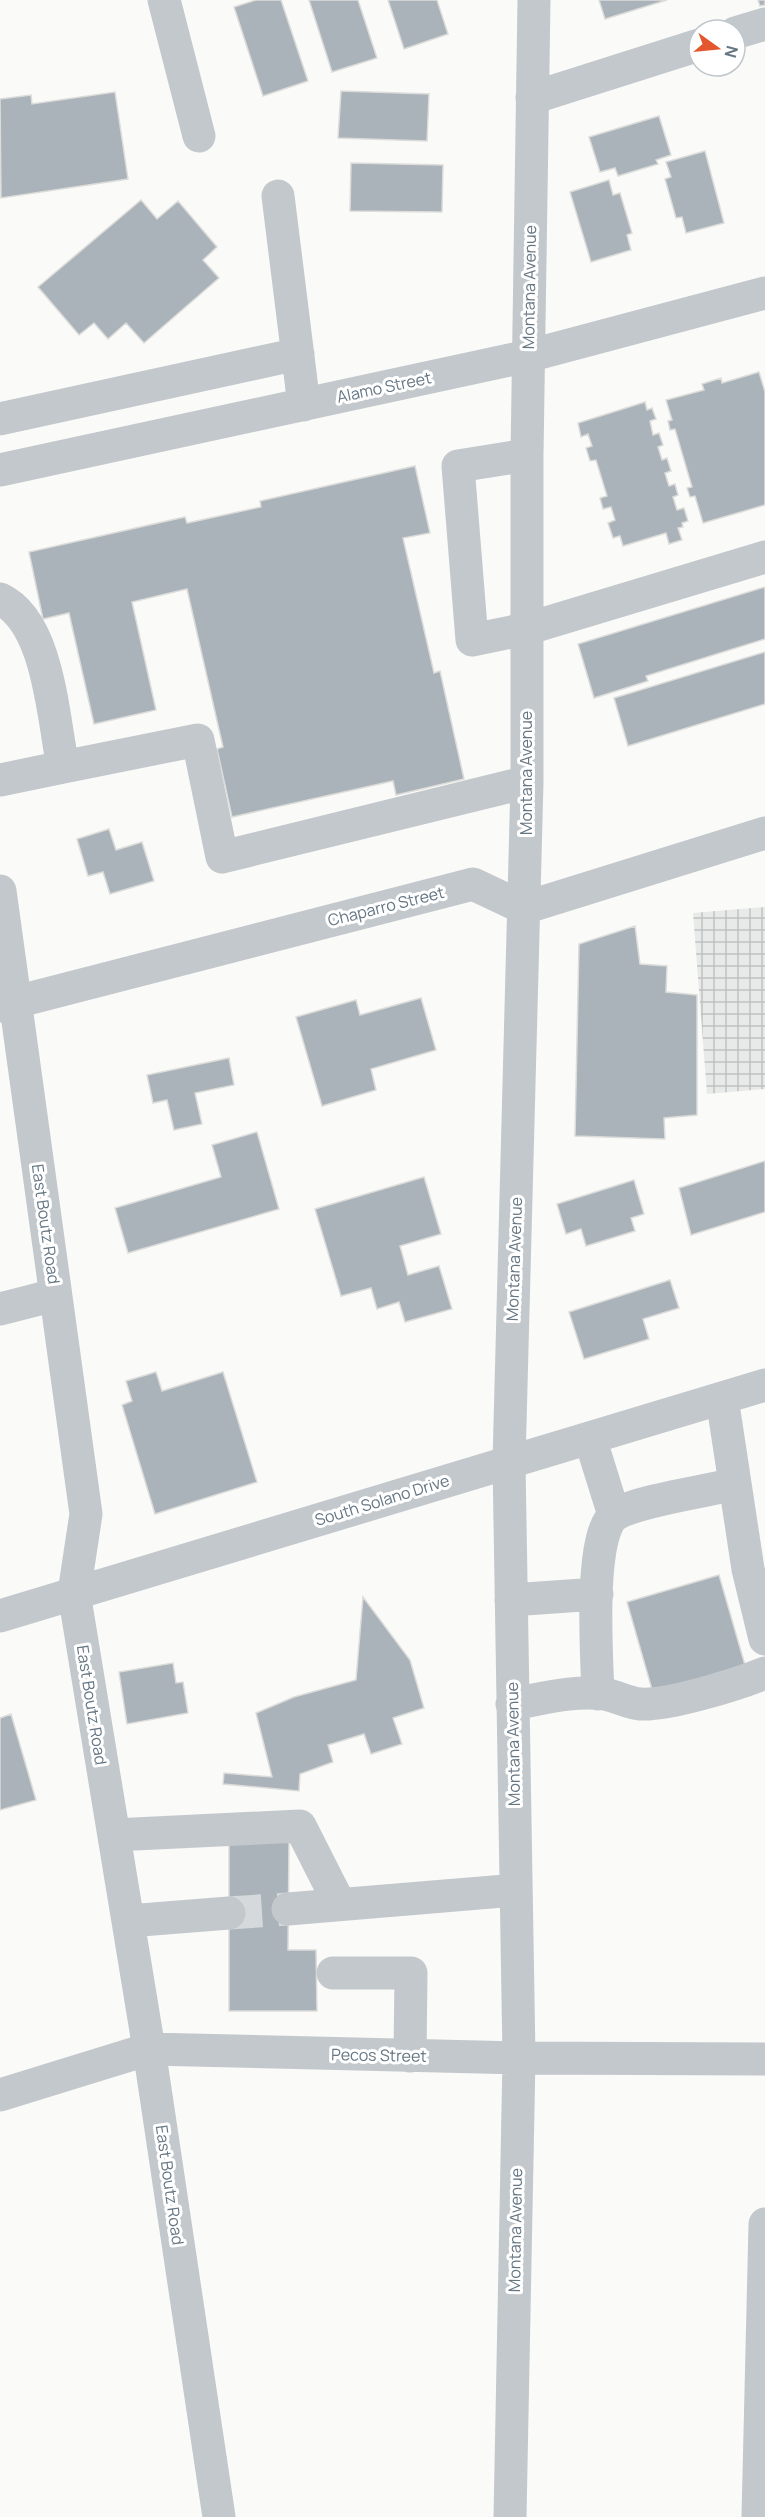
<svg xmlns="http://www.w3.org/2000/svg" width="765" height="2517" font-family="Manrope,sans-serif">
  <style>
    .industrial { fill: url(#industrial-grid) }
    .building { fill: #aab3b9; stroke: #dcdcda; stroke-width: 1.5 }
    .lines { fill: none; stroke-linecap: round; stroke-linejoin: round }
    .minor-tunnel { stroke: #d5d9db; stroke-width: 33; stroke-dasharray: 33 16; stroke-linecap: butt }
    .minor { stroke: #c3c8cc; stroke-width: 33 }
    .labels { text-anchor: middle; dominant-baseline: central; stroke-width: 6; stroke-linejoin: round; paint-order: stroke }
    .street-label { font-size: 16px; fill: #657683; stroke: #fff }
  </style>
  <defs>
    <pattern id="industrial-grid" width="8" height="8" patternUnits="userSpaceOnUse" patternTransform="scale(1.5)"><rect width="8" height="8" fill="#e8e9e9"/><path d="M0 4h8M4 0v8" fill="none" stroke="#c0c1c2"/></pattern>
  </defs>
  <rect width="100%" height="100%" fill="#fafaf8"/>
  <!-- industrial -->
  <path class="industrial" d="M765,907V1089L707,1094L693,913Z"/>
  <!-- building -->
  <path class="building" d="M256,0H281L308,81L263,96L234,7Z
    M309,0H358L377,58L332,72Z
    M388,0H437L448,34L404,49Z
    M599,0H667L605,19Z
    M758,0H765V5L760,6Z
    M341,91L429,94L427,141L338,138Z
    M115,92L128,179L1,198L0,99L31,95L32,104Z
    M659,116L671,155L656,160L658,164L618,176L615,168L600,172L589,137Z
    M705,151L724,223L686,233L682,217L676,218L665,179L671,177L666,162Z
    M351,163L443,165L442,212L350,211Z
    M609,180L613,195L620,193L632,233L627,235L631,250L591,262L570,192Z
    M141,200L157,219L178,201L217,247L203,260L219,278L144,343L126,323L108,339L94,323L79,335L38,287Z
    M759,372L765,392V505L703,523L695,496L690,497L687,488L692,487L675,429L670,430L668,421L672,420L666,400L704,390L702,384L721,378L722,383Z
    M645,402L647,410L652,408L656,419L650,421L653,435L659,433L663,445L658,447L662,460L667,458L671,471L665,473L669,486L675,484L678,495L673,497L677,510L684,508L688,521L682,523L683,527L678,528L682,540L669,544L666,533L623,546L620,536L613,538L608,523L615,520L611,507L603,509L600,498L607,496L596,460L590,461L586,448L592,446L588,434L581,437L578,423Z
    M415,466L430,533L403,538L434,673L440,671L464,779L396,795L393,781L232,817L217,749L223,747L187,589L132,602L156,710L94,724L69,613L43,619L29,552L185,517L187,523L261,507L260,501Z
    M765,587V639L646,676L648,681L594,698L578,644Z
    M765,652V704L628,746L614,698Z
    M109,829L116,850L142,842L154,881L110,894L103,872L88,876L77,839Z
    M635,926L640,964L667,966L666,992L697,995V1115L664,1118L665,1139L575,1136L579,944Z
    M421,998L436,1050L371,1069L376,1090L322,1106L296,1017L356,1000L360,1015Z
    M229,1058L234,1085L195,1093L202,1124L174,1130L167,1100L153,1103L147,1075Z
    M257,1132L279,1209L128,1253L115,1208L221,1177L212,1145Z
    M765,1161V1212L691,1235L679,1188Z
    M424,1177L441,1234L400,1246L408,1275L439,1266L452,1309L405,1322L399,1302L377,1309L371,1288L341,1296L315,1209Z
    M634,1180L644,1214L631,1218L635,1231L586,1246L581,1229L566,1234L557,1204Z
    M670,1280L679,1308L643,1319L649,1339L584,1359L569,1312Z
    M156,1372L162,1391L223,1372L257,1482L155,1514L122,1405L132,1401L126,1381Z
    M719,1575L745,1665L653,1693L627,1602Z
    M363,1597L410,1660L424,1708L393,1718L402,1744L371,1754L364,1734L328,1745L333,1762L300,1774L299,1791L223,1784L224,1773L272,1777L256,1713L294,1697L356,1680Z
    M173,1663L176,1683L183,1682L188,1713L127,1724L119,1672Z
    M11,1714L36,1800L0,1810V1718Z
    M229,1840H289L288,1950H316L317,2011H229Z"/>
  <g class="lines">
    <!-- minor-tunnel -->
    <path class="minor-tunnel" d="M229,1913L288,1909"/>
    <!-- minor -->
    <path class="minor" d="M164,0L199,136
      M735,33L765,24
      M532,98L699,45
      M278,196L304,405
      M0,419L298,354
      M527,455L458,466L472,640L526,629L765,557
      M0,470L528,356L765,293
      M0,599C49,622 53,718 63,767L0,780
      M63,767L198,740L222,857L527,782
      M0,891L86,1514L74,1593L149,2049L219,2517
      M0,1006L473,884L524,908L765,833
      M0,1309L55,1295
      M722,1398L748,1569L765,1639
      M590,1438L614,1515
      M511,1600L597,1594
      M0,1616L765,1385
      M598,1694C597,1661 588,1532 615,1515C635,1501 708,1491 735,1484
      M512,1704C542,1699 574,1690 604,1694C616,1696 628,1703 640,1704C668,1706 738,1684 765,1673
      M114,1835L300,1826L339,1903
      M288,1909L516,1890
      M128,1921L229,1913
      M333,1973H411L410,2056
      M0,2095L149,2049L519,2058L765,2059
      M510,2517L519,2058L509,1462L527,782V455L534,0
      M758,2517L765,2224"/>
  </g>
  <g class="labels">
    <!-- street labels -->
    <g class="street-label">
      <text transform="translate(529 287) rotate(-89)">Montana Avenue</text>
      <text transform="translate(384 387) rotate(-12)">Alamo Street</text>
      <text transform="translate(526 773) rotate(-90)">Montana Avenue</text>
      <text transform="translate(386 906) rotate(-14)">Chaparro Street</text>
      <text transform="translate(46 1224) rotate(82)">East Boutz Road</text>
      <text transform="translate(514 1259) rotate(-88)">Montana Avenue</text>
      <text transform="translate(382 1500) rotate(-17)">South Solano Drive</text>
      <text transform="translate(92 1705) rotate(81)">East Boutz Road</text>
      <text transform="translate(513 1744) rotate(-91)">Montana Avenue</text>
      <text transform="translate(379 2055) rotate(1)">Pecos Street</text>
      <text transform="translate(170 2185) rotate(82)">East Boutz Road</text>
      <text transform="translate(515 2230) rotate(-89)">Montana Avenue</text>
    </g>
  </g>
  <!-- north arrow -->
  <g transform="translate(717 48) rotate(105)"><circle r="28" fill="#ffffff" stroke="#c1c8cd" stroke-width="1.5"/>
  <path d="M0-4.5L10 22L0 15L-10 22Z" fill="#e4572e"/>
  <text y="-9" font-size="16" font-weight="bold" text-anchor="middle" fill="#657683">N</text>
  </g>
</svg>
